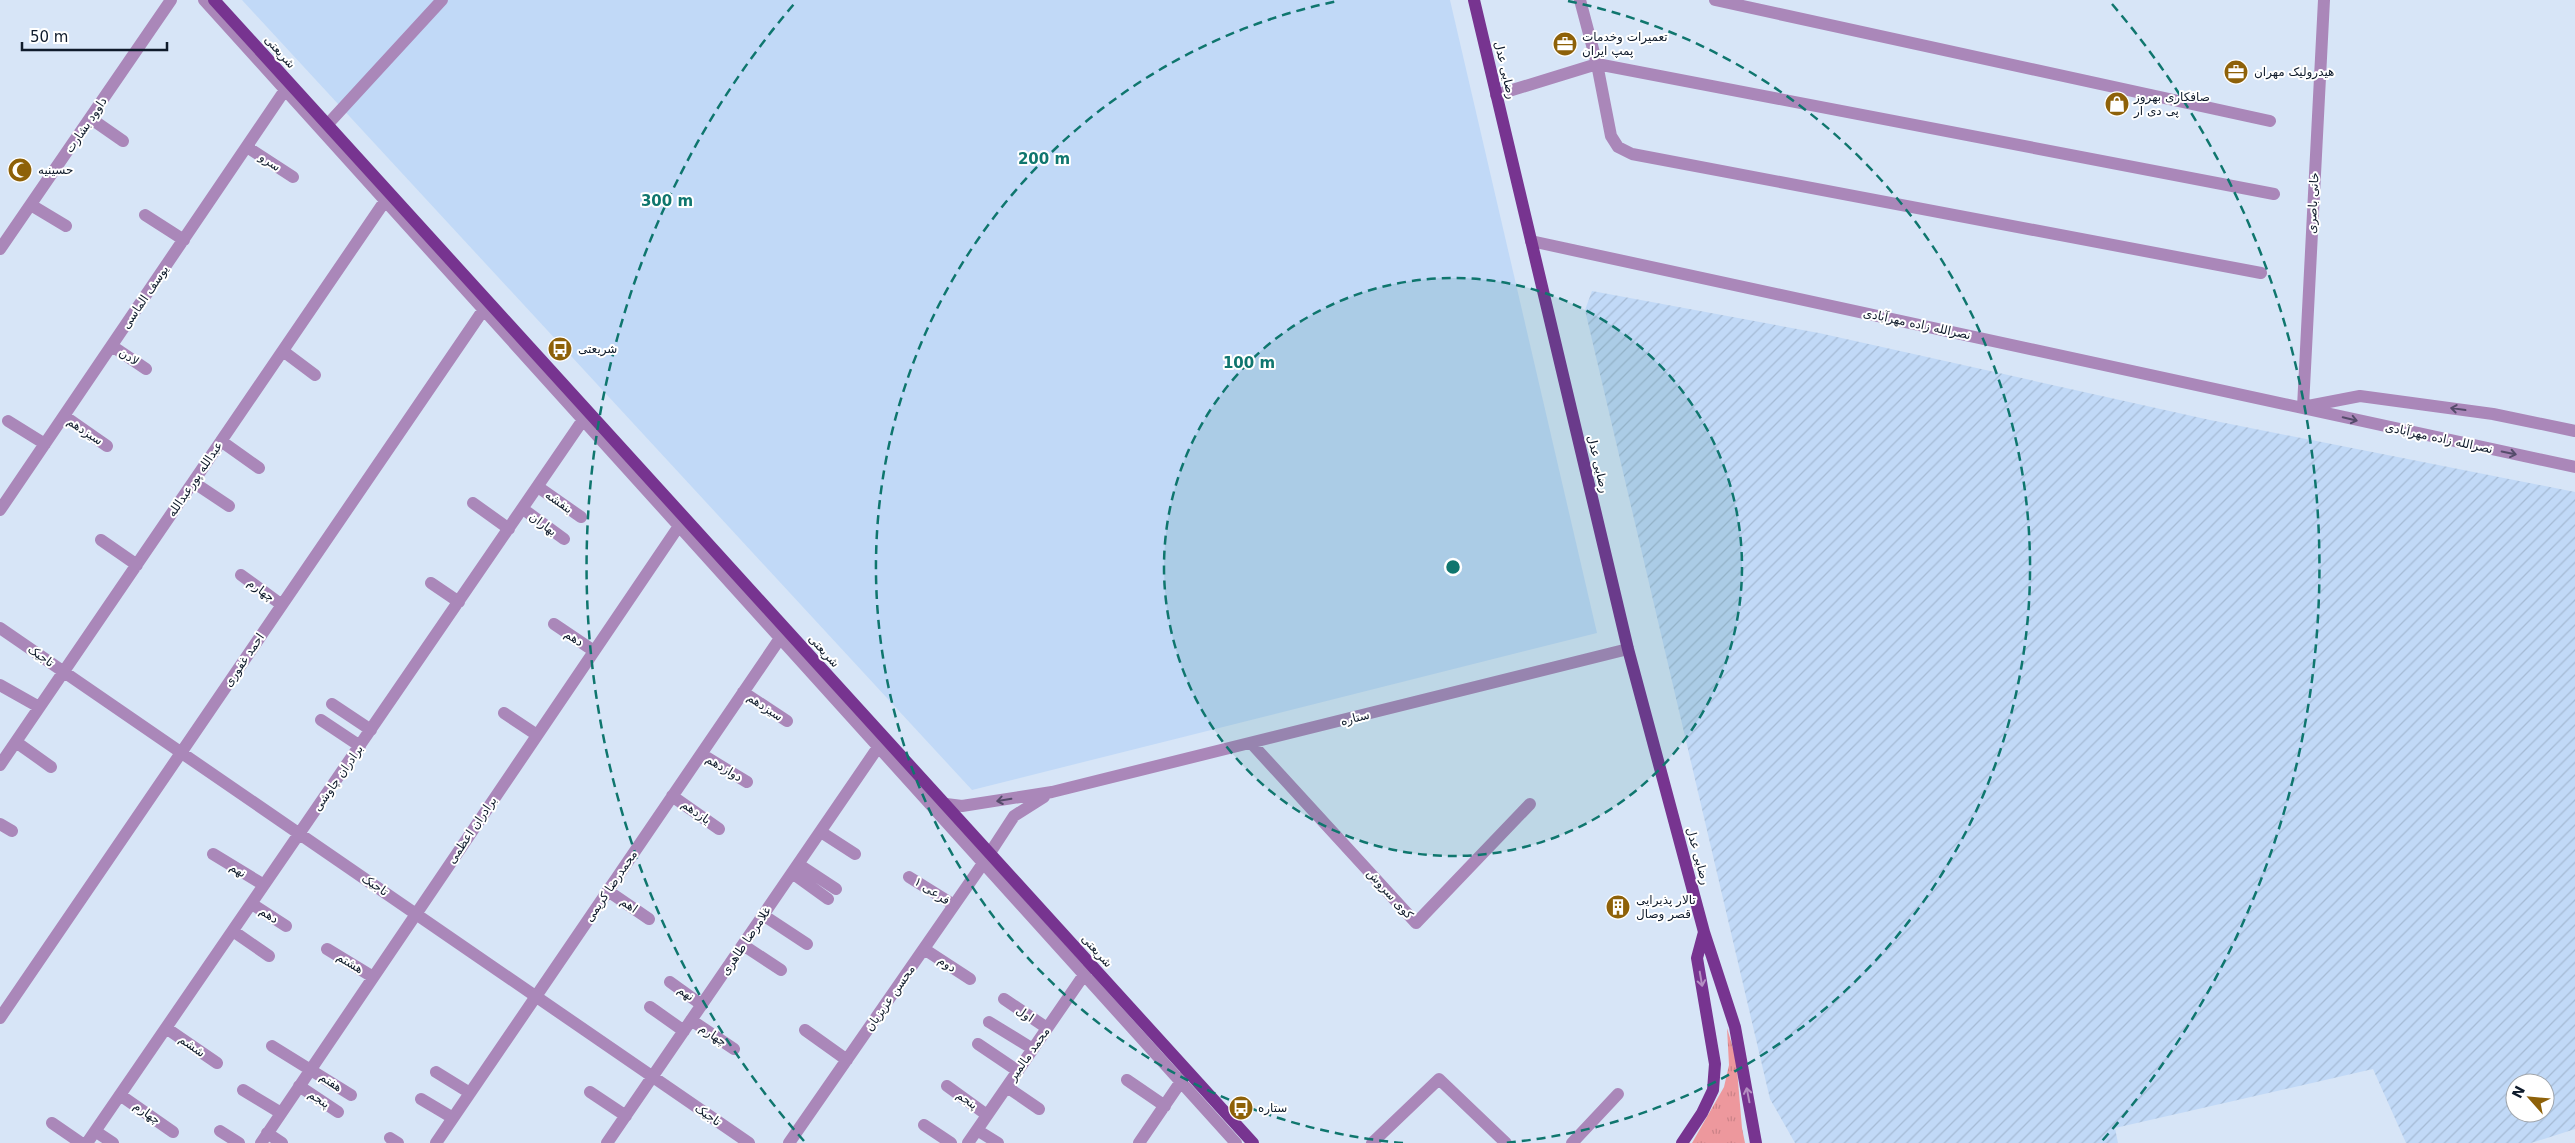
<svg xmlns="http://www.w3.org/2000/svg" width="2575" height="1143" font-family="'DejaVu Sans','Noto Naskh Arabic',sans-serif">
  <style>
    .built { fill: #c1d9f7 }
    .industrial { fill: url(#industrial-furrows); fill-rule: evenodd }
    .grass { fill: url(#grass-tufts) }
    .lines { fill: none; stroke-linecap: round; stroke-linejoin: round }
    .minor { stroke: #aa87b9; stroke-width: 12 }
    .major { stroke: #773490; stroke-width: 12 }
    .oneway { stroke: #554c6b }
    .oneway2 { stroke: #b48fc2 }
    .ring { fill: none; stroke: #0f766e; stroke-width: 2.5; stroke-dasharray: 9 6 }
    .labels { text-anchor: middle; dominant-baseline: central; stroke-width: 4; stroke-linejoin: round; paint-order: stroke }
    .poi-label { font-size: 12px; fill: #0f1b2b; stroke: #fff; text-anchor: start }
    .street-label { font-size: 12px; fill: #0f1b2b; stroke: #fff }
    .centre { fill: #0f766e; stroke: #fff; stroke-width: 2.5 }
    .ring-label { font-size: 15px; text-anchor: middle; font-weight: bold; fill: #0f766e; stroke: #fff; stroke-width: 4; stroke-linejoin: round; paint-order: stroke }
  </style>
  <defs>
    <pattern id="industrial-furrows" width="10" height="10" patternUnits="userSpaceOnUse" patternTransform="scale(1.25)"><rect width="10" height="10" fill="#c1d9f7"/><path d="M-1 1l2-2M0 10L10 0M9 11l2-2" fill="none" stroke="#a5bad4"/></pattern>
    <pattern id="grass-tufts" width="24" height="20" patternUnits="userSpaceOnUse" patternTransform="scale(1.25)"><rect width="24" height="20" fill="#ed989d"/><path d="M3 7l-1-3M5 7V3M7 7l1-3M15 17l-1-3M17 17v-4M19 17l1-3" fill="none" stroke="#ca8287"/></pattern>
  </defs>
  <rect width="100%" height="100%" fill="#d7e5f7"/>
  <!-- built -->
  <path class="built" d="M242,0H1450L1597,633L972,790Z"/>
  <!-- industrial -->
  <path class="industrial" d="M1592,291L1819,333L2210,420L2575,492V1129L2531,1143H2406L2373,1069L2115,1128L2118,1143H1795L1770,1099L1585,310ZM2515,1083H2545V1113H2515Z"/>
  <!-- grass -->
  <path class="grass" d="M1727,1028L1736,1058L1742,1128L1745,1143H1692L1724,1087L1729,1065Z"/>
  <g class="lines">
    <!-- minor -->
    <path class="minor" d="M204,0L1236,1143
      M1580,0L1597,64L1611,136L1618,147L1632,154L2261,273
      M1715,0L2270,121
      M1496,95L1597,64L2274,194
      M90,118L123,141
      M327,125L442,0
      M247,147L293,177
      M31,205L66,226
      M145,215L184,240
      M1531,241L2575,467
      M0,249L171,0
      M112,346L146,369
      M283,351L315,375
      M2308,406L2360,396L2493,414L2575,431
      M2303,407L2324,0
      M64,416L107,446
      M8,421L45,444
      M221,441L259,468
      M193,482L229,506
      M538,487L581,517
      M473,503L509,529
      M523,509L564,539
      M0,510L289,84
      M101,540L137,565
      M241,575L282,605
      M431,583L459,602
      M554,624L594,651
      M0,628L749,1143
      M0,685L39,707
      M743,692L787,721
      M332,704L371,730
      M504,713L537,735
      M321,720L360,746
      M16,742L51,767
      M1252,744L1416,923L1530,804
      M701,754L747,782
      M0,765L389,195
      M672,796L719,829
      M946,804L962,806L1052,792L1628,649
      M0,824L12,831
      M821,832L855,854
      M213,854L264,885
      M798,864L836,889
      M792,873L828,899
      M909,877L954,905
      M608,891L649,919
      M252,904L286,926
      M763,915L807,944
      M233,931L269,956
      M743,945L781,970
      M327,949L373,977
      M924,949L970,979
      M670,982L702,1005
      M1004,999L1047,1028
      M650,1007L684,1031
      M0,1018L486,306
      M691,1020L734,1049
      M989,1022L1033,1049
      M166,1028L217,1063
      M805,1030L847,1060
      M978,1044L1018,1071
      M272,1046L351,1095
      M436,1072L470,1093
      M1127,1080L1165,1106
      M299,1086L338,1112
      M947,1086L987,1115
      M1007,1087L1039,1109
      M243,1090L281,1113
      M590,1092L626,1116
      M120,1095L173,1132
      M421,1099L453,1118
      M52,1123L81,1143
      M924,1125L951,1143
      M977,1130L998,1143
      M95,1131L113,1143
      M220,1131L239,1143
      M267,1133L282,1143
      M390,1138L398,1143
      M87,1143L587,414
      M261,1143L683,520
      M436,1143L785,631
      M607,1143L883,740
      M789,1143L984,862L1014,816L1044,797
      M968,1143L1088,969
      M1139,1143L1184,1077
      M1372,1143L1439,1079L1506,1143
      M1572,1143L1618,1094"/>
    <!-- major -->
    <path class="major" d="M214,0L1253,1143
      M1474,0L1628,649L1704,932L1735,1027L1756,1143
      M1682,1143L1702,1113L1713,1090L1715,1064L1697,958L1704,932"/>
  </g>
  <!-- one-way arrows -->
  <defs><path id="oneway-shaft" d="M-6 0H5M1.5-3L5.5 0L1.5 3" fill="none" stroke-width="1.6" stroke-linecap="round" stroke-linejoin="round" transform="scale(1.25)"/></defs>
  <g class="oneway">
    <use href="#oneway-shaft" transform="translate(2458 409) rotate(-172)"/>
    <use href="#oneway-shaft" transform="translate(2350 419) rotate(14)"/>
    <use href="#oneway-shaft" transform="translate(2509 453) rotate(12)"/>
    <use href="#oneway-shaft" transform="translate(1004 800) rotate(171)"/>
  </g>
  <g class="oneway2">
    <use href="#oneway-shaft" transform="translate(1701 979) rotate(80)"/>
    <use href="#oneway-shaft" transform="translate(1748 1095) rotate(-101)"/>
  </g>
  <!-- distance rings -->
  <circle cx="1453" cy="567" r="289" fill="#0f766e" fill-opacity=".12"/>
  <g class="ring">
    <circle cx="1453" cy="567" r="289"/>
    <path d="M1403 1143A578 578 0 0 1 1338 1M1568 1A578 578 0 0 1 1503 1143"/>
    <path d="M804 1141A867 867 0 0 1 794 4M2112 4A867 867 0 0 1 2102 1141"/>
  </g>
  <!-- icons -->
  <defs>
    <symbol id="office-disc" viewBox="-11 -11 22 22"><circle r="9.5" fill="#8e6109" stroke="#fff"/><path d="M-6-3h4V-5.5h4V-3h4V5H-6ZM-1-4.5V-3h2v-1.5ZM-6 0V1H6V0Z" fill="#fff"/></symbol>
    <symbol id="shop-disc" viewBox="-11 -11 22 22"><circle r="9.5" fill="#8e6109" stroke="#fff"/><path d="M-5-2.5h2.3a2.7 3.5 0 0 1 5.4 0H5L5.5 6h-11ZM-1.5-2.5h3a1.5 2.3 0 0 0-3 0Z" fill="#fff"/></symbol>
    <symbol id="mosque-disc" viewBox="-11 -11 22 22"><circle r="9.5" fill="#8e6109" stroke="#fff"/><path d="M3.5-4.9A6 6 0 1 0 3.5 4.9A5 5 0 1 1 3.5-4.9Z" fill="#fff"/></symbol>
    <symbol id="bus-disc" viewBox="-11 -11 22 22"><circle r="9.5" fill="#8e6109" stroke="#fff"/><path d="M-5-6H5V4H4V6H2V4H-2V6H-4V4H-5ZM-3.5-4V0h7V-4ZM-3.5 1.2v1.5H-2V1.2ZM2 1.2v1.5H3.5V1.2Z" fill="#fff"/></symbol>
    <symbol id="building-disc" viewBox="-11 -11 22 22"><circle r="9.5" fill="#8e6109" stroke="#fff"/><path d="M-4-6H4V6H1V3H-1V6H-4ZM-2.5-4.3h1.7v1.8h-1.7ZM.8-4.3h1.7v1.8H.8ZM-2.5-1h1.7V.8h-1.7ZM.8-1h1.7V.8H.8Z" fill="#fff"/></symbol>
  </defs>
  <g fill-rule="evenodd">
    <use href="#office-disc" x="1551" y="30" width="28" height="28"/>
    <use href="#office-disc" x="2222" y="58" width="28" height="28"/>
    <use href="#shop-disc" x="2103" y="90" width="28" height="28"/>
    <use href="#mosque-disc" x="6" y="156" width="28" height="28"/>
    <use href="#bus-disc" x="546" y="335" width="28" height="28"/>
    <use href="#building-disc" x="1604" y="893" width="28" height="28"/>
    <use href="#bus-disc" x="1227" y="1094" width="28" height="28"/>
  </g>
  <g class="labels">
    <!-- poi labels -->
    <g class="poi-label">
      <text x="1582" y="37">تعمیرات وخدمات<tspan x="1582" dy="14">پمپ ایران</tspan></text>
      <text x="2254" y="72">هیدرولیک مهران</text>
      <text x="2134" y="97">صافکاری بهروز<tspan x="2134" dy="14">پی دی ار</tspan></text>
      <text x="38" y="170">حسینیه</text>
      <text x="578" y="349">شریعتی</text>
      <text x="1636" y="900">تالار پذیرایی<tspan x="1636" dy="14">قصر وصال</tspan></text>
      <text x="1258" y="1108">ستاره</text>
    </g>
    <!-- street labels -->
    <g class="street-label">
      <text transform="translate(280 52) rotate(48)">شریعتی</text>
      <text transform="translate(1505 70) rotate(77)">رضایی عدل</text>
      <text transform="translate(86 125) rotate(-56)">داوود بشارت</text>
      <text transform="translate(270 162) rotate(34)">سرو</text>
      <text transform="translate(2313 203) rotate(-87)">خانی باصری</text>
      <text transform="translate(145 297) rotate(-56)">یوسف الماسی</text>
      <text transform="translate(1917 324) rotate(12)">نصرالله زاده مهرآبادی</text>
      <text transform="translate(129 357) rotate(34)">لادن</text>
      <text transform="translate(85 431) rotate(34)">سیزدهم</text>
      <text transform="translate(2439 438) rotate(12)">نصرالله زاده مهرآبادی</text>
      <text transform="translate(1598 464) rotate(77)">رضایی عدل</text>
      <text transform="translate(195 479) rotate(-56)">عبدالله پورعبدالله</text>
      <text transform="translate(559 502) rotate(35)">بنفشه</text>
      <text transform="translate(543 524) rotate(36)">بهاران</text>
      <text transform="translate(261 590) rotate(36)">چهارم</text>
      <text transform="translate(574 638) rotate(33)">دهم</text>
      <text transform="translate(824 651) rotate(48)">شریعتی</text>
      <text transform="translate(41 656) rotate(35)">تاجیک</text>
      <text transform="translate(244 660) rotate(-56)">احمد غفوری</text>
      <text transform="translate(765 707) rotate(34)">سیزدهم</text>
      <text transform="translate(1355 718) rotate(-14)">ستاره</text>
      <text transform="translate(724 768) rotate(31)">دوازدهم</text>
      <text transform="translate(338 778) rotate(-55)">برادران چاوشی</text>
      <text transform="translate(696 812) rotate(35)">یازدهم</text>
      <text transform="translate(472 830) rotate(-56)">برادران اعظمی</text>
      <text transform="translate(1698 856) rotate(75)">رضایی عدل</text>
      <text transform="translate(238 870) rotate(31)">نهم</text>
      <text transform="translate(375 885) rotate(34)">تاجیک</text>
      <text transform="translate(611 886) rotate(-56)">محمدرضا کریمی</text>
      <text transform="translate(932 891) rotate(33)">فرعی ۱</text>
      <text transform="translate(1390 894) rotate(48)">کوی سروش</text>
      <text transform="translate(629 905) rotate(35)">اهم</text>
      <text transform="translate(269 915) rotate(33)">دهم</text>
      <text transform="translate(746 941) rotate(-56)">غلامرضا طاهری</text>
      <text transform="translate(1097 951) rotate(48)">شریعتی</text>
      <text transform="translate(350 963) rotate(31)">هشتم</text>
      <text transform="translate(947 964) rotate(33)">دوم</text>
      <text transform="translate(686 993) rotate(35)">نهم</text>
      <text transform="translate(890 998) rotate(-55)">محسن عزیزیان</text>
      <text transform="translate(1025 1014) rotate(34)">اول</text>
      <text transform="translate(713 1035) rotate(33)">چهارم</text>
      <text transform="translate(192 1046) rotate(35)">ششم</text>
      <text transform="translate(1029 1054) rotate(-55)">محمد مالمیر</text>
      <text transform="translate(331 1082) rotate(33)">هفتم</text>
      <text transform="translate(319 1099) rotate(34)">پنجم</text>
      <text transform="translate(967 1100) rotate(35)">پنجم</text>
      <text transform="translate(147 1113) rotate(35)">چهارم</text>
      <text transform="translate(708 1115) rotate(35)">تاجیک</text>
    </g>
  </g>
  <circle cx="1453" cy="567" r="8" class="centre"/>
  <g class="ring-label">
    <text x="1044" y="164">200 m</text>
    <text x="667" y="206">300 m</text>
    <text x="1249" y="368">100 m</text>
  </g>
  <!-- north arrow -->
  <g transform="translate(2530 1098) rotate(297)"><circle r="24" fill="#ffffff" stroke="#9fa4aa"/>
  <path d="M0-4L9 19L0 12L-9 19Z" fill="#8e6109"/>
  <text y="-8" font-size="14" font-weight="bold" text-anchor="middle" fill="#0f1b2b">N</text>
  </g>
  <!-- scale -->
  <path d="M22 42v8h145v-8" fill="none" stroke="#0f1b2b" stroke-width="2.5"/>
  <text x="30" y="42" font-size="15" fill="#0f1b2b" stroke="#ffffff" stroke-width="4" paint-order="stroke">50 m</text>
</svg>
